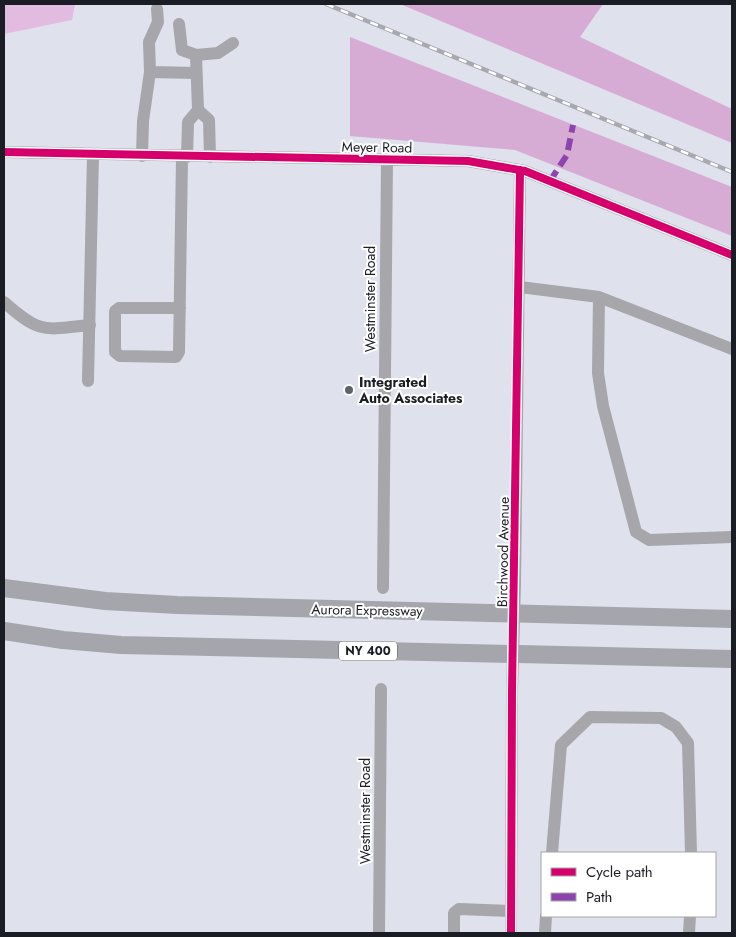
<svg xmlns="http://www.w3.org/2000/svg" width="736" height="937" font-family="Jost,sans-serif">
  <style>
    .green { fill: #e1bce0 }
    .forest { fill: #d6acd5 }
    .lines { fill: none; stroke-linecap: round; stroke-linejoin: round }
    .minor { stroke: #a7a6ab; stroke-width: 12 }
    .highway { stroke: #a5a5ac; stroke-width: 18 }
    .rail-casing { stroke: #a8a8b0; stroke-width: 4.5 }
    .rail { stroke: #fff; stroke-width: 2.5; stroke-dasharray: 8; stroke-linecap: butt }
    .minor-bridge { stroke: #a7a6ab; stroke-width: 12 }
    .quiet { stroke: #8e44ad; stroke-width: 6; stroke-dasharray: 12 6; stroke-linecap: butt }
    .cycleway-casing { stroke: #fff; stroke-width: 11 }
    .cycleway { stroke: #d6006c; stroke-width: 8 }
    .poi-dot { fill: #60626a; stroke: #fff; stroke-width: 2 }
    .labels { text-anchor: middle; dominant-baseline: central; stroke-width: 4; stroke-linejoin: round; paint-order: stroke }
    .shield { fill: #fff; stroke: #5f6166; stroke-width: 1 }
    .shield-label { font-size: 12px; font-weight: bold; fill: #1b1d24 }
    .street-label { font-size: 14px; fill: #1b1d24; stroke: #fff }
    .poi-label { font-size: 14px; font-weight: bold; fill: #1b1d24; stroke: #fff; text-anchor: start }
  </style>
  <rect width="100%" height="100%" fill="#dfe1ec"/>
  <!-- green -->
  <path class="green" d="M4,4H75L72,20L4,34Z"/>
  <!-- forest -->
  <path class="forest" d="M400,4H603L580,37L732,109V143Z
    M350,37L732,187V236L515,150L350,136Z"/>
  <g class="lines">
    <!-- minor -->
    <path class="minor" d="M157,9L158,22L149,42L150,72L196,73
      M179,24L182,50L196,55L198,110
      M196,55L218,53L233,43
      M4,152L468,161L525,171L732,255
      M142,156L143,121L150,72
      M187,157L188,122L198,110L209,120L210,157
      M520,287L599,297L732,349
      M599,297L598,373L603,406L636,532L649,540L732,537
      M4,302C40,334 43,330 90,325
      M180,308H119L115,311V352L120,356L176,357L179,352L182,157
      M88,381L93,155
      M515,583L520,170
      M383,588L387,160
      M552,853L561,745L590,717L661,718L676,727L688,743L691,853
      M379,933L381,689
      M454,933V913L459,909L511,911
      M511,933L512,691
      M545,933L546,916
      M689,933L690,916"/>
    <!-- highway -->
    <path class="highway" d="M4,588L105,601L177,605L732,619
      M4,631L63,640L121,645L732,659"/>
    <defs>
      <path id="rail" d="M326,4L732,172"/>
    </defs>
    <!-- rail casing -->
    <use href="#rail" class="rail-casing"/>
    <!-- rail -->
    <use href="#rail" class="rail"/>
    <!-- minor-bridge -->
    <path class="minor-bridge" d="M512,691L515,583"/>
    <!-- quiet -->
    <path class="quiet" d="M550,181L567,155L573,125"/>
    <defs>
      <path id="cycleway" d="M4,152L468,161L525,171L732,255
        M511,933L512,691L520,170"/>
    </defs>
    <!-- cycleway casing -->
    <use href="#cycleway" class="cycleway-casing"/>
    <!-- cycleway -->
    <use href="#cycleway" class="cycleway"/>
  </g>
  <!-- markers -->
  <circle class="poi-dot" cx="349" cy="390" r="5"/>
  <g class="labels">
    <!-- shield labels -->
    <rect class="shield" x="339" y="641.5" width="58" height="19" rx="4"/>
    <g class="shield-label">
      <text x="368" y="651">NY 400</text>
    </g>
    <!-- street labels -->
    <g class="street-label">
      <text transform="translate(377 147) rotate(1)">Meyer Road</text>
      <text transform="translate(370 299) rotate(-90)">Westminster Road</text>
      <text transform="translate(503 552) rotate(-89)">Birchwood Avenue</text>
      <text transform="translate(367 610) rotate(1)">Aurora Expressway</text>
      <text transform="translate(365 811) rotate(-90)">Westminster Road</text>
    </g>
    <!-- poi labels -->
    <g class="poi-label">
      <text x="359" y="382">Integrated<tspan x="359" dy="16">Auto Associates</tspan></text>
    </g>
  </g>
  <!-- border -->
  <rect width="736" height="937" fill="none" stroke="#1b1d24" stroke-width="10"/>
  <!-- legend -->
  <rect x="541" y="852" width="175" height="65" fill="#ffffff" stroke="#a4a5a7"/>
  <rect x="551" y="868" width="25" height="8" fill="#d6006c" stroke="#a4a5a7"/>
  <text x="586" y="877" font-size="15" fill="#1b1d24">Cycle path</text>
  <rect x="551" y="893" width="25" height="8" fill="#8e44ad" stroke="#a4a5a7"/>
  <text x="586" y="902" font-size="15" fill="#1b1d24">Path</text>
</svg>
